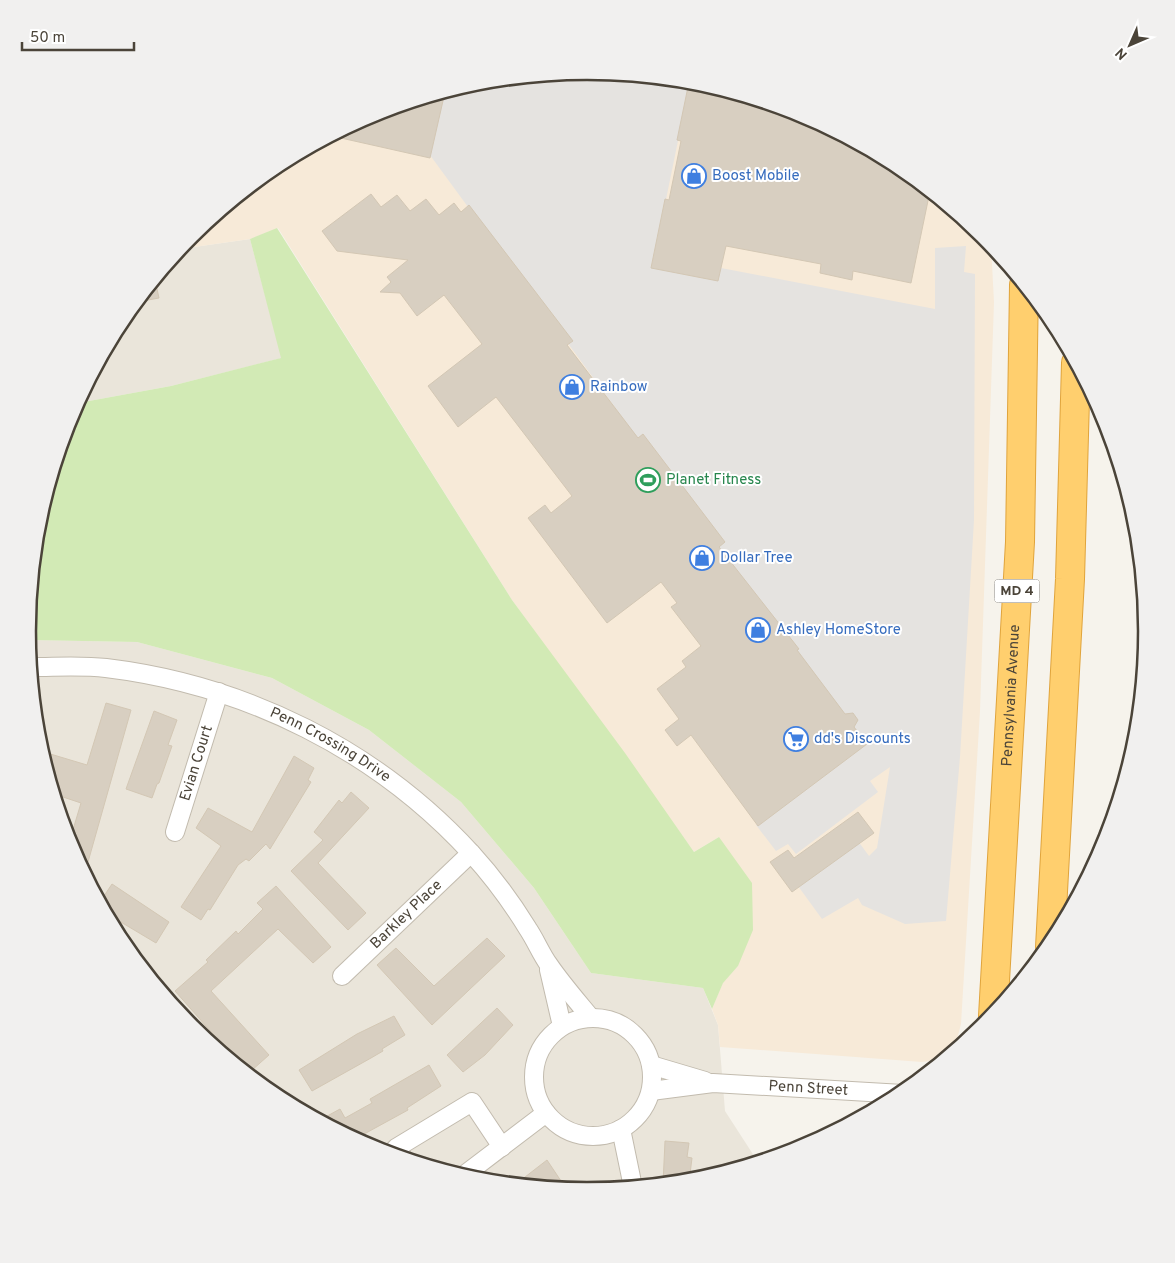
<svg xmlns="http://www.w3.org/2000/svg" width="1175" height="1263" font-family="Overpass,sans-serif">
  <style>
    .residential { fill: #eae5da }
    .commercial { fill: #f7ead8 }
    .green { fill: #d2eab5 }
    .parking { fill: #e5e3e0 }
    .building { fill: #d8cfc1; stroke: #d3c7b4 }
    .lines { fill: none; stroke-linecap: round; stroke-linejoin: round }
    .street-casing { stroke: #c2bbae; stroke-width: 20 }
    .highway-casing { stroke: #e0a43c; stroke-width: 30 }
    .street { stroke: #fff; stroke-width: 18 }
    .highway { stroke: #ffcf6e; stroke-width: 28 }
    .labels { text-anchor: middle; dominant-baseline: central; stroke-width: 4; stroke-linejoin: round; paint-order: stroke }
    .shield { fill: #fff; stroke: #817c74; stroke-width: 1 }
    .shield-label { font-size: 14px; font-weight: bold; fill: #4b4439 }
    .shop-label { font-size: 15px; fill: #366cbe; stroke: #fff; text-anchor: start }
    .leisure-label { font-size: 15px; fill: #27864d; stroke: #fff; text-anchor: start }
    .street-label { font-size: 15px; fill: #4b4439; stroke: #fff }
    .rim { fill: none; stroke: #4b4439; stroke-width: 2.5 }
  </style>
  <rect width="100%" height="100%" fill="#f6f3ec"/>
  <!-- residential -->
  <path class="residential" d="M250,239L282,358L171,386L78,403L122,320L180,249Z
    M28,640L137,642L272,678L369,730L461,802L534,888L591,973L703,988L718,1025L725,1111L758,1162L696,1181L587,1191L478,1181L373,1149L276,1097L191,1027L122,942L70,846L38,740Z"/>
  <!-- commercial -->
  <path class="commercial" d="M588,72L697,82L802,114L899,166L984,236L991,245L994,302L980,711L961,1024L955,1047L944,1059L922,1062L720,1047L718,1025L712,1009L723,982L738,966L719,837L694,852L512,600L278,228L250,239L180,249L192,235L277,166L373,114Z"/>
  <!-- green -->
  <path class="green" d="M277,228L512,600L625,753L694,852L719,837L752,883L753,930L738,966L723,983L712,1009L703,988L591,973L534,888L461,802L369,730L272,678L137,642L28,640L38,522L70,417L78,403L171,386L281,358L250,239Z"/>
  <!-- parking -->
  <path class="parking" d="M588,72L690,82L653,263L721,268L935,309V248L966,246L964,272L975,274L974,520L960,757L946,921L905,924L862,905L858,898L822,919L798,886L858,841L869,856L877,848L890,767L870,781L878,792L796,854L788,844L776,851L756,825L860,742L427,151L439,94L479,82Z"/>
  <!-- building -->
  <path class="building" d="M689,82L802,114L899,166L930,191L911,283L853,271L852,280L820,273L821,264L726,246L718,281L651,268L665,199L669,200L681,141L677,140Z
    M445,92L430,158L332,136L373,114Z
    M371,194L381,207L397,195L410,211L426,199L439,215L454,203L461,212L469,205L573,341L567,345L638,438L643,434L725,542L719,547L799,649L797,650L845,714L853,713L858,720L854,727L867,744L758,826L691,735L677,746L665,730L679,719L657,689L686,667L682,661L701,646L671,607L677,603L661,582L607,623L528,518L545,505L551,513L572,496L496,397L458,427L428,386L482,344L444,295L417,316L400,293L380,292L391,282L387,277L408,260L337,251L322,231Z
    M155,280L159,298L137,302L151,285Z
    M106,703L131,710L88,862L77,859L69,843L81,803L54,794L44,760L47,753L87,765Z
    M154,711L177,720L168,745L172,746L159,783L157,784L152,798L126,789Z
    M294,756L314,768L308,780L311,782L270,849L266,844L249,861L246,859L238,865L210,910L208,909L201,920L181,907L221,846L196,828L208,808L252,832Z
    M351,792L369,808L318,863L366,913L348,930L291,871L323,840L314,832L339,800L342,803Z
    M858,812L874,833L792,892L770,862L788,850L794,858Z
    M112,884L169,922L156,943L109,915L111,912L100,902Z
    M276,886L331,947L313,963L278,929L211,991L269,1055L251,1071L221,1043L175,991L208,962L206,960L236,931L238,934L263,909L257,903Z
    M487,938L505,956L432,1025L377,965L396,948L434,986Z
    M497,1008L513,1025L485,1055L463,1072L447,1055Z
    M394,1016L405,1035L382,1049L383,1051L371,1058L312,1091L299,1070L357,1034Z
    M429,1065L441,1086L407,1108L408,1110L355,1139L320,1120L340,1109L345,1118L372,1103L370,1099Z
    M665,1141L689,1143L687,1157L692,1158L689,1182L663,1184Z
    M547,1160L561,1181L551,1188L516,1184Z"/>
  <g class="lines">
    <defs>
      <g id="street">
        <path id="s1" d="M31,667C56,667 81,665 106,668C246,685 377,750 472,854C493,877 512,903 528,929C536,941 541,954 549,965C562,984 577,1001 591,1018"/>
        <path id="s2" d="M175,832L219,692"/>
        <path d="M549,970L562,1026"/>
        <path id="s3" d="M342,976L471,853"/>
        <circle cx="593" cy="1077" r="59"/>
        <path d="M651,1065L705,1081"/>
        <path id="s4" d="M651,1091L713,1083L903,1094"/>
        <path d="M621,1129L633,1187"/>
        <path d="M403,1158L396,1148L472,1102L502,1147"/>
        <path d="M463,1176L546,1113"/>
      </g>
      <g id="highway">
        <path d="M1050,947L1070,579L1076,363"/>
        <path id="s5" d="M993,1016L1020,542L1024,285"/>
      </g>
    </defs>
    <!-- street casing -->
    <use href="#street" class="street-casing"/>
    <!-- highway casing -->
    <use href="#highway" class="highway-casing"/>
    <!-- street -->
    <use href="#street" class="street"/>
    <!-- highway -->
    <use href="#highway" class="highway"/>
  </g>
  <!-- icons -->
  <defs>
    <symbol id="shop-ring" viewBox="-11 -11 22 22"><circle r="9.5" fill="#fff" stroke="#3f7fe0" stroke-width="1.5"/><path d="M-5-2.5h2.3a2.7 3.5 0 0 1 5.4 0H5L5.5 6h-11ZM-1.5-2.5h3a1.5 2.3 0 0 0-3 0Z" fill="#3f7fe0"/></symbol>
    <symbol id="stadium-ring" viewBox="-11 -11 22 22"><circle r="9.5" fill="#fff" stroke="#2e9e5b" stroke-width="1.5"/><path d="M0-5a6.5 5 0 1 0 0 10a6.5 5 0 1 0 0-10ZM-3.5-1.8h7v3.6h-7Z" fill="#2e9e5b"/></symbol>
    <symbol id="supermarket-ring" viewBox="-11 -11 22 22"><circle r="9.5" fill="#fff" stroke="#3f7fe0" stroke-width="1.5"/><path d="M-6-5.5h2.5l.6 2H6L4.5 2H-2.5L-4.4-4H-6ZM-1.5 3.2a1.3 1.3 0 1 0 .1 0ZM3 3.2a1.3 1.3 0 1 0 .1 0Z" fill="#3f7fe0"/></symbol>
  </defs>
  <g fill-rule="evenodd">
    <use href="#shop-ring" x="680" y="162" width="28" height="28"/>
    <use href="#shop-ring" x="558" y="373" width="28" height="28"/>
    <use href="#stadium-ring" x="634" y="466" width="28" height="28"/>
    <use href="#shop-ring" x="688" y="544" width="28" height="28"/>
    <use href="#shop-ring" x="744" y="616" width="28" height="28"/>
    <use href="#supermarket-ring" x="782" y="725" width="28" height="28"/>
  </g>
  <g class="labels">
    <!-- shield labels -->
    <rect class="shield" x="994.5" y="579.5" width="45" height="23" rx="4"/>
    <g class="shield-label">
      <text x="1017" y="591">MD 4</text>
    </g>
    <!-- shop labels -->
    <g class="shop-label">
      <text x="712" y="176">Boost Mobile</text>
      <text x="590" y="387">Rainbow</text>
      <text x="720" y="558">Dollar Tree</text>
      <text x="776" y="630">Ashley HomeStore</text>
      <text x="814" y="739">dd's Discounts</text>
    </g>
    <!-- leisure labels -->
    <g class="leisure-label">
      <text x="666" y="480">Planet Fitness</text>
    </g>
    <!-- street labels -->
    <g class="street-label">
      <text stroke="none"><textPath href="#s5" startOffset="321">Pennsylvania Avenue</textPath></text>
      <text stroke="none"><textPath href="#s1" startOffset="314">Penn Crossing Drive</textPath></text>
      <text stroke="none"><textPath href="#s2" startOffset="72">Evian Court</textPath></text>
      <text stroke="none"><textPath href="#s3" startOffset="89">Barkley Place</textPath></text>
      <text stroke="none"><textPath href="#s4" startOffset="158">Penn Street</textPath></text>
    </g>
  </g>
  <!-- crop -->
  <path d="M0 0H1175V1263H0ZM36 631a551 551 0 1 1 1102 0a551 551 0 1 1-1102 0Z" fill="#f1f0ef" fill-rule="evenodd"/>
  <path class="rim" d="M36 631a551 551 0 1 1 1102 0a551 551 0 1 1-1102 0Z"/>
  <!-- north arrow -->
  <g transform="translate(1130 45) rotate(225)" stroke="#ffffff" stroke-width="4" paint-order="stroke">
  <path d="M0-4L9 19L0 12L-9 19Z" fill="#4b4439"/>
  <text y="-8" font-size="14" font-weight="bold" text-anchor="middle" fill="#4b4439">N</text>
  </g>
  <!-- scale -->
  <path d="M22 42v8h112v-8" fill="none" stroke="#4b4439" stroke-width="2.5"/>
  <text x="30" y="42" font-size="15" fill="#4b4439" stroke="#ffffff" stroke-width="4" paint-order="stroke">50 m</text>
</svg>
